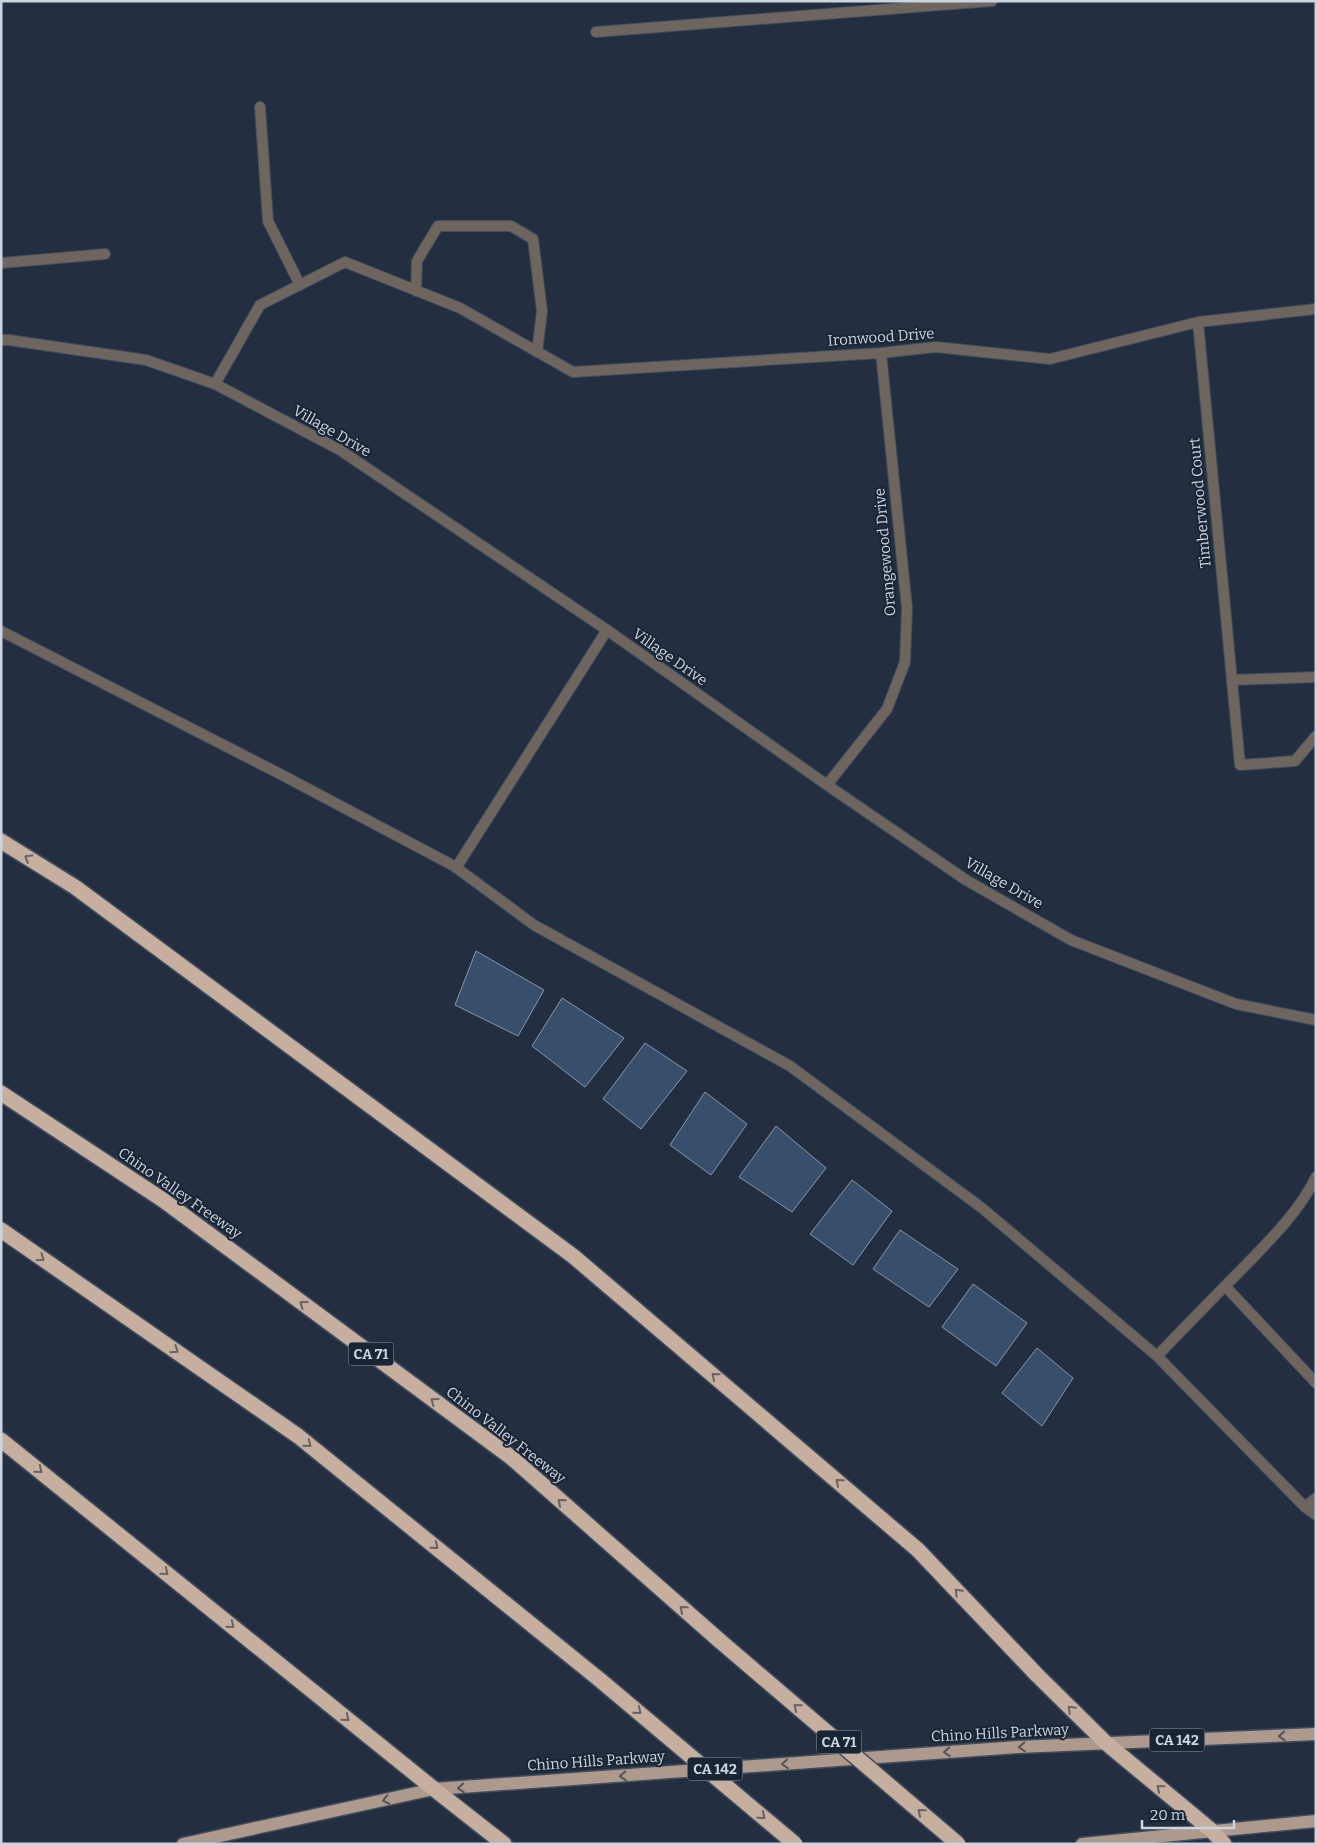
<svg xmlns="http://www.w3.org/2000/svg" width="1317" height="1845" font-family="Bitter,serif">
  <style>
    .building { fill: #374e6d; stroke: #8796aa }
    .lines { fill: none; stroke-linecap: round; stroke-linejoin: round }
    .lane-casing { stroke: #414d5d; stroke-width: 12 }
    .street-casing { stroke: #414d5d; stroke-width: 12 }
    .primary-casing { stroke: #414d5d; stroke-width: 15 }
    .highway-casing { stroke: #414d5d; stroke-width: 18 }
    .lane { stroke: #6e655e; stroke-width: 10 }
    .street { stroke: #6e655e; stroke-width: 10 }
    .primary { stroke: #ad9a8d; stroke-width: 12 }
    .highway { stroke: #c6af9f; stroke-width: 15 }
    .highway-bridge-casing { stroke: #414d5d; stroke-width: 18; stroke-linecap: butt }
    .highway-bridge { stroke: #c6af9f; stroke-width: 15 }
    .oneway { stroke: #676365 }
    .oneway2 { stroke: #545458 }
    .labels { text-anchor: middle; dominant-baseline: central; stroke-width: 4; stroke-linejoin: round; paint-order: stroke }
    .shield { fill: #192535; stroke: #96a0ac; stroke-width: 1 }
    .shield-label { font-size: 14px; font-weight: bold; fill: #ccd4df }
    .street-label { font-size: 15px; fill: #ccd4df; stroke: #192535 }
  </style>
  <rect width="100%" height="100%" fill="#232f40"/>
  <!-- building -->
  <path class="building" d="M476,951L544,990L518,1036L455,1005Z
    M562,998L624,1038L585,1087L532,1046Z
    M645,1043L687,1071L641,1129L603,1099Z
    M705,1092L747,1124L711,1175L670,1145Z
    M776,1126L826,1168L792,1212L739,1177Z
    M852,1180L892,1211L853,1265L810,1234Z
    M900,1230L958,1269L929,1307L873,1269Z
    M973,1284L1027,1323L996,1366L942,1327Z
    M1037,1348L1073,1378L1042,1426L1002,1393Z"/>
  <g class="lines">
    <defs>
      <path id="lane" d="M260,107L268,221L300,285
        M1,631L282,775L454,866L534,925L790,1066L982,1208L1157,1356L1305,1507L1316,1515
        M456,868L607,630
        M1225,1286L1316,1383
        M1157,1356C1184,1328 1211,1300 1238,1273C1266,1244 1298,1214 1316,1177
        M1305,1507L1316,1498"/>
      <path id="street" d="M596,32L992,1
        M1,263L105,254
        M416,291L417,261L438,226H511L533,239L542,311L537,352
        M1198,322L1240,765L1295,761L1316,736
        M1,340H9L146,360L215,384L340,450L607,630L827,785L966,880L1071,940L1236,1004L1316,1020
        M215,384L260,305L345,262L460,308L573,372L881,353L936,347L1050,359L1198,322L1316,309
        M1232,680L1316,677
        M827,785L887,709L905,662L907,608L881,353"/>
      <path id="primary" d="M183,1844L434,1789L1018,1747L1316,1734
        M1082,1844L1316,1821"/>
      <path id="highway" d="M1,841L75,887L573,1256L918,1550L1037,1675L1106,1743L1211,1830L1224,1844
        M1,1093L163,1200L512,1458L720,1641
        M1,1230L298,1436L600,1680
        M1,1440L434,1789L504,1844"/>
    </defs>
    <!-- lane casing -->
    <use href="#lane" class="lane-casing"/>
    <!-- street casing -->
    <use href="#street" class="street-casing"/>
    <!-- primary casing -->
    <use href="#primary" class="primary-casing"/>
    <!-- highway casing -->
    <use href="#highway" class="highway-casing"/>
    <!-- lane -->
    <use href="#lane" class="lane"/>
    <!-- street -->
    <use href="#street" class="street"/>
    <!-- primary -->
    <use href="#primary" class="primary"/>
    <!-- highway -->
    <use href="#highway" class="highway"/>
    <defs>
      <path id="highway-bridge" d="M720,1641L958,1844
        M600,1680L795,1844"/>
    </defs>
    <!-- highway-bridge casing -->
    <use href="#highway-bridge" class="highway-bridge-casing"/>
    <!-- highway-bridge -->
    <use href="#highway-bridge" class="highway-bridge"/>
  </g>
  <!-- one-way arrows -->
  <defs><path id="oneway-chevron" d="M-2-3.5L2.5 0L-2 3.5" fill="none" stroke-width="1.6" stroke-linecap="round" stroke-linejoin="round" transform="scale(1.25)"/></defs>
  <g class="oneway">
    <use href="#oneway-chevron" transform="translate(28 858) rotate(-148)"/>
    <use href="#oneway-chevron" transform="translate(41 1258) rotate(35)"/>
    <use href="#oneway-chevron" transform="translate(303 1304) rotate(-144)"/>
    <use href="#oneway-chevron" transform="translate(175 1350) rotate(35)"/>
    <use href="#oneway-chevron" transform="translate(715 1376) rotate(-140)"/>
    <use href="#oneway-chevron" transform="translate(434 1401) rotate(-144)"/>
    <use href="#oneway-chevron" transform="translate(308 1444) rotate(39)"/>
    <use href="#oneway-chevron" transform="translate(39 1470) rotate(39)"/>
    <use href="#oneway-chevron" transform="translate(839 1482) rotate(-139)"/>
    <use href="#oneway-chevron" transform="translate(561 1502) rotate(-139)"/>
    <use href="#oneway-chevron" transform="translate(435 1546) rotate(39)"/>
    <use href="#oneway-chevron" transform="translate(165 1572) rotate(39)"/>
    <use href="#oneway-chevron" transform="translate(958 1592) rotate(-134)"/>
    <use href="#oneway-chevron" transform="translate(683 1609) rotate(-139)"/>
    <use href="#oneway-chevron" transform="translate(231 1625) rotate(39)"/>
    <use href="#oneway-chevron" transform="translate(797 1707) rotate(-140)"/>
    <use href="#oneway-chevron" transform="translate(1071 1709) rotate(-135)"/>
    <use href="#oneway-chevron" transform="translate(638 1711) rotate(40)"/>
    <use href="#oneway-chevron" transform="translate(346 1718) rotate(39)"/>
    <use href="#oneway-chevron" transform="translate(1160 1788) rotate(-140)"/>
    <use href="#oneway-chevron" transform="translate(921 1812) rotate(-140)"/>
    <use href="#oneway-chevron" transform="translate(762 1816) rotate(40)"/>
  </g>
  <g class="oneway2">
    <use href="#oneway-chevron" transform="translate(1282 1736) rotate(178)"/>
    <use href="#oneway-chevron" transform="translate(1022 1747) rotate(177)"/>
    <use href="#oneway-chevron" transform="translate(947 1752) rotate(176)"/>
    <use href="#oneway-chevron" transform="translate(785 1764) rotate(176)"/>
    <use href="#oneway-chevron" transform="translate(623 1776) rotate(176)"/>
    <use href="#oneway-chevron" transform="translate(461 1788) rotate(176)"/>
    <use href="#oneway-chevron" transform="translate(386 1800) rotate(168)"/>
  </g>
  <g class="labels">
    <!-- shield labels -->
    <g class="shield">
      <rect x="348.5" y="1342.5" width="45" height="23" rx="4"/>
      <rect x="1149.5" y="1728.5" width="55" height="23" rx="4"/>
      <rect x="816.5" y="1730.5" width="45" height="23" rx="4"/>
      <rect x="687.5" y="1757.5" width="55" height="23" rx="4"/>
    </g>
    <g class="shield-label">
      <text x="371" y="1354">CA 71</text>
      <text x="1177" y="1740">CA 142</text>
      <text x="839" y="1742">CA 71</text>
      <text x="715" y="1769">CA 142</text>
    </g>
    <!-- street labels -->
    <g class="street-label">
      <text transform="translate(881 337) rotate(-4)">Ironwood Drive</text>
      <text transform="translate(332 431) rotate(30)">Village Drive</text>
      <text transform="translate(1200 503) rotate(-95)">Timberwood Court</text>
      <text transform="translate(885 552) rotate(-95)">Orangewood Drive</text>
      <text transform="translate(670 657) rotate(35)">Village Drive</text>
      <text transform="translate(1004 883) rotate(30)">Village Drive</text>
      <text transform="translate(180 1193) rotate(35)">Chino Valley Freeway</text>
      <text transform="translate(506 1435) rotate(38)">Chino Valley Freeway</text>
      <text transform="translate(1000 1733) rotate(-3)">Chino Hills Parkway</text>
      <text transform="translate(596 1761) rotate(-4)">Chino Hills Parkway</text>
    </g>
  </g>
  <!-- border -->
  <rect width="1317" height="1845" fill="none" stroke="#ccd4df" stroke-width="5"/>
  <!-- scale -->
  <path d="M1142 1820v8h92v-8" fill="none" stroke="#ccd4df" stroke-width="2.5"/>
  <text x="1150" y="1820" font-size="15" fill="#ccd4df" stroke="#192535" stroke-width="4" paint-order="stroke">20 m</text>
</svg>
